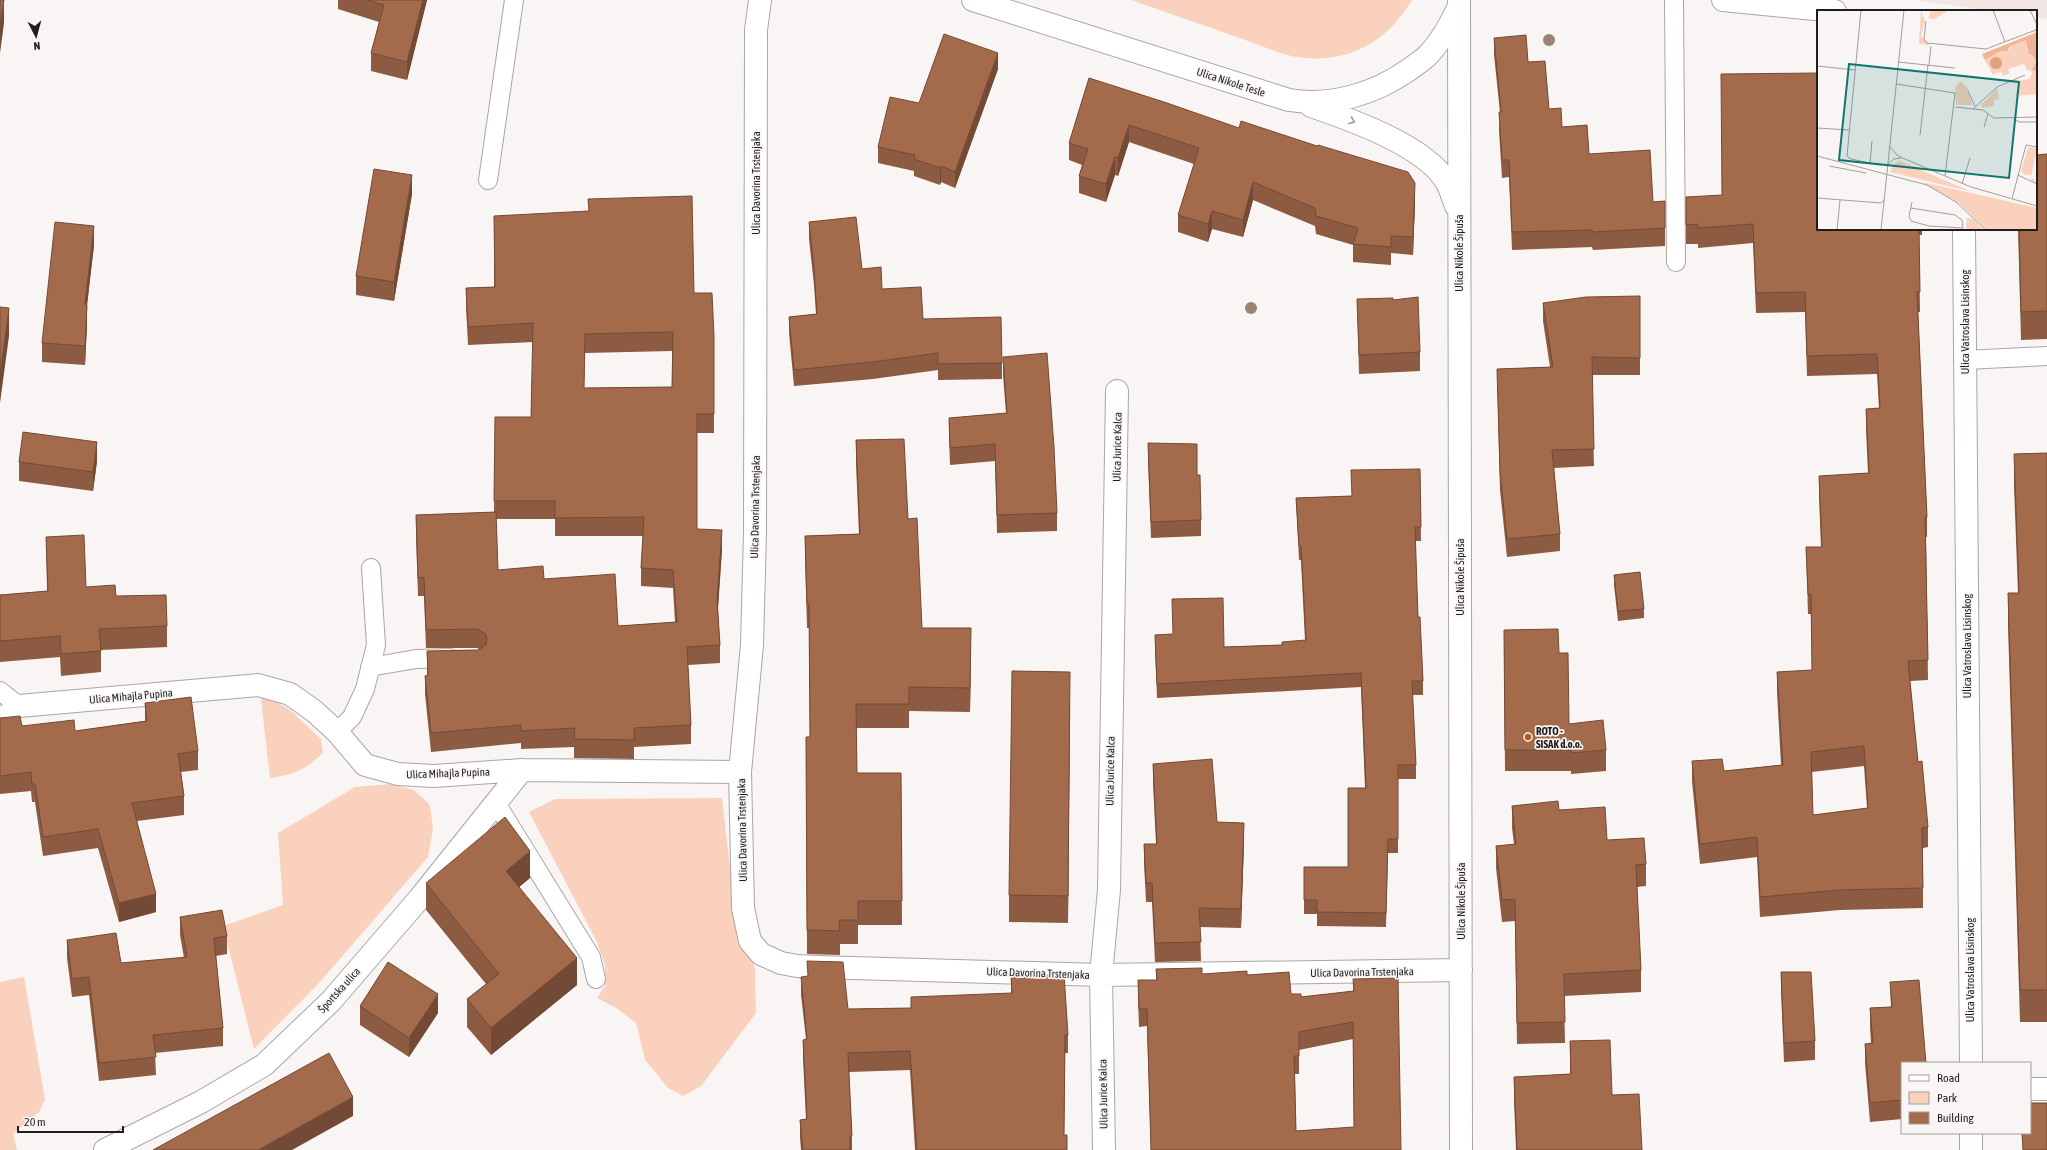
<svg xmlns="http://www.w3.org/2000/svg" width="2047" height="1150" font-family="'Asap Condensed',sans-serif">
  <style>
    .built { fill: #f1e6e1 }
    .green { fill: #fad1bc }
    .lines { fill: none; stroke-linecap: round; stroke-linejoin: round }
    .lane-casing { stroke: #a9a6a5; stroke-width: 20 }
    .street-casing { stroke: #a9a6a5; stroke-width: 24 }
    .lane { stroke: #fff; stroke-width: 18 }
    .street { stroke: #fff; stroke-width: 22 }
    .tree { fill: #9a8274 }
    .wall { fill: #8d5b41; fill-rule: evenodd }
    .shaded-wall { fill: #734a35 }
    .building { fill: #a46a4c; stroke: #734a35; fill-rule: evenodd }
    .oneway { stroke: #9a9a99 }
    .poi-dot { fill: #b85718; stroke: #f9f5f4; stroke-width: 1.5 }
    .labels { text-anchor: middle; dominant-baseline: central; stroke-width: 3.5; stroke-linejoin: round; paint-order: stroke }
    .street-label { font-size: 11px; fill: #1f1e1d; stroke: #f9f5f4 }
    .poi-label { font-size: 11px; font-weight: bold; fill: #1f1e1d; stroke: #f9f5f4; text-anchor: start }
    .inset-road { fill: none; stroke: #a29f9e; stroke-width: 1 }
    .view { fill: #0f766e; fill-opacity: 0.15; stroke: #0f766e; stroke-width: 2 }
    .inset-edge { fill: none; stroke: #1f1e1d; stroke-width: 2 }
  </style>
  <rect width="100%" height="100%" fill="#f9f5f4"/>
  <!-- built -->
  <path class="built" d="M1915,0H2047V19L2036,17V11H1992Z"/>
  <!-- green -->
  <path class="green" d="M1131,0H1412C1385,45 1344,66 1291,56C1271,51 1251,41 1231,35C1198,23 1164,12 1131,0Z
    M261,699L273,700L290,710L321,739L323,753C303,771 296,774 270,778Z
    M391,784L414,790L430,805L433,829L428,857L320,982L254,1049L223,926L283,905L278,833L355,787Z
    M722,798L738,937L752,958L755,970L756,1013L701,1086L683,1096L668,1088L645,1060L636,1023L616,1008L597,998L605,986V965L597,942L529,812L555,799Z
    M24,977L45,1099L39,1112L13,1134L17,1150H0V982Z"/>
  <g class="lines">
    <defs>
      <path id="lane" d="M1674,0L1676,262
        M488,180L514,0
        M1965,360L2047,356
        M370,667L416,659L450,658
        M0,691L19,706L0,717
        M337,732L352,717L365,689L376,645L371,568
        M496,803L591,957L596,979"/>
      <path id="street" d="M760,0L756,30L755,532L752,645L740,772L743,908L750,941L761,954L781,963L797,966L817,967L1101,975L1461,970
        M973,0L1289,100C1331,107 1375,94 1410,69C1415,65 1422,61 1427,56C1440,43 1450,25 1458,8
        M1459,0L1461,1150
        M1723,0L1835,11
        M1311,106C1349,119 1427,146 1447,183C1451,190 1453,199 1456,206
        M1964,229L1971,1063
        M19,706L258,685L290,694L314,711L337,732L365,765L398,774L434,776L522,770L740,772
        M2030,1089H2047
        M1971,1133V1150
        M105,1150L201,1102L264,1065L331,1001L419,899L522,770
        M1104,1150L1101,975L1109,890L1117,391"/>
    </defs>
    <!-- lane casing -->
    <use href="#lane" class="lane-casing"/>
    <!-- street casing -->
    <use href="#street" class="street-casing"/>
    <!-- lane -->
    <use href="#lane" class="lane"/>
    <!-- street -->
    <use href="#street" class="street"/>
  </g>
  <!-- trees -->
  <g class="tree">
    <circle cx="1549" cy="40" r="6"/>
    <circle cx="1251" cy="308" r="6"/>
  </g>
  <!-- wall -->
  <path class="wall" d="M338,0H427L407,80L371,71V53L379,22L338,9Z
    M1494,38L1528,62L1549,109L1562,127L1589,154L1653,202L1665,201V246L1593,250L1592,247L1512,250L1509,177L1502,178L1499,130L1500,112L1494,55Z
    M998,69L955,188L941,182L940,185L914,176V171L878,163V147L919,103Z
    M1089,78L1415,201L1413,255L1391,253V265L1353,262V245L1316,234L1315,226L1253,200L1243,237L1212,229L1208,242L1178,232V215L1194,164L1129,142L1118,176L1115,175L1106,202L1079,193V176L1082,165L1069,160V143Z
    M2047,154V339L2021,340L2018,229H2036Z
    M412,194L394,301L356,295V276Z
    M1686,197L1818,229H1922V235H1919L1920,312H1918L1927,517V537H1926L1928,680L1910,681L1918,762L1928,827V847L1923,848V908L1840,910L1760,917L1757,857L1700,864L1692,781V761L1724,771L1781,765L1777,692V672L1812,670L1811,614H1808L1806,547H1821L1819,496V476L1868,473L1866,429V409L1879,408L1877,374L1807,376L1805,312L1756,313L1753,243L1698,248V244H1686ZM1864,766L1867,808L1813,815L1812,772Z
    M494,216L694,293L714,336V433H697V529L722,549L718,610L720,645V663L688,665L691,725V744L634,747V759L574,758V747L521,749V743L431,752L425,694V676H427V651L478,650L479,649L477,648H426L424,596H418L416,534V515L494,512L495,417H531L533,342L468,345L466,307V288L494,287ZM672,351V387L584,388L585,353ZM496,519H555V536H643L641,568V586L673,588L675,622L618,626L544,579L498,570Z
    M809,222L862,269L882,289L923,319L1002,363V379L938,380V370L873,379L794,386L789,333V317L816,314L814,285L809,239Z
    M94,245L87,304V324L85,365L42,362V343Z
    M1640,296V375H1592L1594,466L1554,468L1560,534V551L1507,557L1500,490L1497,369L1550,367L1543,321V303Z
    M1357,299L1393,300L1420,352V371L1359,374Z
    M1003,357L1057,513V531L997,533L995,461L950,465L949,436V418L1006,413L1003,375Z
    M856,440L908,519L922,628L971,652L970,712L909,711V728H856L857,773H901L902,925H858V944H840V955L807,954L806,737H810L809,628H807L805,560V536L859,534L856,464Z
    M1148,443L1197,475L1201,520V536L1151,538L1148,459Z
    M2047,453V1022H2020L2008,625V593H2018L2014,486V454Z
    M97,461L93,491L19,481V462Z
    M1420,469L1421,541H1415L1418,617L1423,681V695H1412L1416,765V779H1398V853H1388L1386,927L1317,926V914H1304V867H1348L1365,788L1361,687L1157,698L1155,649V635L1173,634L1224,647L1282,645L1305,640L1301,560H1299L1296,498L1351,496Z
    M46,537L86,587L116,596L167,626V647L101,650V672L61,676L60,657L0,662V595L47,591Z
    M1614,575L1644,609V618L1618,621L1614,585Z
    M1504,630L1559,653L1569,724L1606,750V771L1571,774V771H1505Z
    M1070,700L1068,923L1009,922V895Z
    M145,703L198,751V770L181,772L184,796V815L137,821L156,912L119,922L98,848L43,856L35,802H32L31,791L0,794V718L22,726L75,731L145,721Z
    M1153,764L1217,822L1244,842L1241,928L1200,927L1201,961L1155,962L1152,902H1146L1144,863V844H1156L1153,783Z
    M1512,806L1559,810L1646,864V886L1637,887L1641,970V992L1564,996L1565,1043L1517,1044L1515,921L1502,922L1496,868V846L1514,844L1512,828Z
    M530,878L519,887L577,985L491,1055L467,1027V999L486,984L426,910V883Z
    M180,917L227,936V954L216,956L223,1028V1046L155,1053L156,1075L99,1081L89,995L72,997L67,958V940L121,963L184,958L180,935Z
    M1156,969L1202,974L1247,975L1291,994L1301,997L1353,991V979L1401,1150H1151L1147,1026L1139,1027L1138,998V980H1156ZM1353,1039L1354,1127L1296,1131L1295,1074H1299V1050Z
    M1781,972L1815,1041V1060L1784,1062L1781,991Z
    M801,977L848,1009L911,1008L1011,993V977L1068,1035V1053H1065L1064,1135L1067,1150H915L910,1070L849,1072L852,1136V1150H801L800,1138V1120L806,1119L803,1058V1040L806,1039L801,995Z
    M1890,982L1902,1063V1119L1870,1122L1865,1063V1044L1871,1043L1870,1027V1008L1891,1007Z
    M360,1006L438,1013L409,1057L360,1025Z
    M1570,1041L1612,1095L1642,1150H1516L1514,1101V1077L1570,1074Z"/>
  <!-- shaded-wall -->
  <path class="shaded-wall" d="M4,0V23L0,53V25Z
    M423,0H427L407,80V62Z
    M998,53V69L955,188V172Z
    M1129,125V142L1118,176V158Z
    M1115,157V175L1106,202V184Z
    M941,166V182L940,185V168Z
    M412,175V194L394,301V282Z
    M1253,182V200L1243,237V220Z
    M1415,183V201L1413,255V237Z
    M1212,211V229L1208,242V224Z
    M94,226V245L85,323V304Z
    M87,305V324L85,365V346Z
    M9,308V336L0,403V375Z
    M97,442V461L93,491V472Z
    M722,530V549L717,619V600Z
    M971,628V652L970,712V688Z
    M1070,672V700L1068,923V896Z
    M1244,823V842L1241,928V909Z
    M530,851V878L506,898V871Z
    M156,894V912L119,922V903Z
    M577,958V985L491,1055V1028Z
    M438,994V1013L409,1057V1038Z
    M353,1097V1116L292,1150H258Z"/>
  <!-- building -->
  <path class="building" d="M0,0H4L0,25Z
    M367,0H423L407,62L371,53L384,5Z
    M944,34L998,53L955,172L941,166L940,168L914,159L915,155L878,147L890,97L919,103Z
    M1526,35L1528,62L1545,61L1549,109L1561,108L1562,127L1587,125L1589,154L1650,150L1653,202L1665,201V228L1593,232L1592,230L1512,232L1509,160H1502L1499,112H1501L1494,38Z
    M1818,73V229H1919L1920,292H1917L1927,517H1925L1928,660L1908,661L1918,762L1922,761L1928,827L1922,828L1923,888L1840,890L1760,897L1757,837L1700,844L1692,761L1722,759L1724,771L1783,765L1777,672L1812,670L1811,594H1808L1806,547H1822L1819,476L1869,473L1866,409L1880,408L1877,354L1807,356L1805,292L1756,293L1753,224L1698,228V224L1686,225V197L1722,195L1721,74ZM1864,746L1868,808L1813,815L1811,752Z
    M1089,78L1164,102L1239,128L1241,121L1317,146L1318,145L1408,172L1415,183L1413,237L1391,236V247L1353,244L1358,228L1316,216L1315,208L1253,182L1243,220L1212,211L1208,224L1178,215L1199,148L1129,125L1118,158L1115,157L1106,184L1079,176L1088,149L1069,143Z
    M2047,154V311L2021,312L2019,229H2036V155Z
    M374,169L412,175L394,282L356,276Z
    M692,196L694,293H712L714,336V414H697V529L722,530L717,600L720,645L687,647L691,725L634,728V740L574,739L575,728L521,731V725L431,733L425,676L428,675L427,651L478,650L486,645L487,639L486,634L477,629L426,630L424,577L418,578L416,515L496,512L498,570L543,566L544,579L615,574L618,626L677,622L673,570L641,568L644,517L555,518V501H494L495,417H531L533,323L468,327L466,288L495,287L494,216L589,211L588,199ZM673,332L672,387L584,388L585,334Z
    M856,217L862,269L881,267L882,289L921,287L923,319L1001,317L1002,363L938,364V353L873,362L794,370L789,317L817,314L814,269L809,222Z
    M55,222L94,226L85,304L87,305L85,346L42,343Z
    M1640,296V358L1592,357L1594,449L1552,450L1560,534L1507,539L1500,472L1497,369L1553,367L1543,303L1586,297Z
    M1418,297L1420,352L1359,355L1357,299L1393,298V300Z
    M0,307L9,308L0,375Z
    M1047,353L1054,447L1057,513L997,515L995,444L950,448L949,418L1007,413L1003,357Z
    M23,432L97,442L93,472L19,462Z
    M904,439L908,519L917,518L922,628H971L970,688L909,687V704H856L857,773H901L902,901H858V920H839L840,931L807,930L806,737H810L809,604H807L805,536L860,534L856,440Z
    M1148,443L1197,444V475H1200L1201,520L1151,522Z
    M2047,453V990H2020L2008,593H2019L2014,454Z
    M1420,469L1421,527H1415L1418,617H1420L1423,681H1412L1416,765H1398V839H1388L1386,913L1317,912V900H1304V867H1348V788H1366L1361,673L1157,684L1155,635L1173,634L1172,599L1223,598L1224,647L1282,645V642L1306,640L1301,546H1299L1296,498L1352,496L1351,470Z
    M84,535L86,587L115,585L116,596L166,595L167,626L99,629L101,651L61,654L60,636L0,641V595L48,591L46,537Z
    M1640,572L1644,609L1618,611L1614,575Z
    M1558,629L1559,653H1568L1569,724L1603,720L1606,750L1571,753V750H1505L1504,630Z
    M1012,671L1070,672L1068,896L1009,895Z
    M191,697L198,751L178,754L184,796L132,803L156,894L119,903L98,829L43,837L35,784H32L31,772L0,776V718L20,716L22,726L74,720L75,731L147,721L145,703Z
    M1212,759L1217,822L1244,823L1241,909L1199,908L1201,942L1155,943L1152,883H1146L1144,844H1157L1153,764Z
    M1558,801L1559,810L1605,807L1607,840L1644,838L1646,864L1636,865L1641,970L1564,974L1565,1022L1517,1023L1515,899L1502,900L1496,846L1516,844L1512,806Z
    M505,817L530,851L506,871L577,958L491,1028L467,999L499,974L426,883Z
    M222,910L227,936L214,938L223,1028L153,1035L156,1057L99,1063L89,977L72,979L67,940L116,933L121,963L187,957L180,917Z
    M807,961L843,962L848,1009L911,1008V997L1012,993L1011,977L1064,974L1068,1035H1065L1064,1135H1067V1150H917L910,1051L848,1053L852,1136H850V1150H803L800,1120L807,1119L803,1040L807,1039L801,977L808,976Z
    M388,962L438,994L409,1038L360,1006Z
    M1202,968V974L1247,971V975L1289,972L1291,994H1301V997L1354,991L1353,979L1398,978L1401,1150H1151L1147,1009H1139L1138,980H1157L1156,969ZM1353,1022L1354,1127L1296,1131L1294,1056H1299V1032Z
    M1781,972H1811L1815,1041L1784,1043Z
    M1919,980L1926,1063H1902V1100L1870,1103L1865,1044L1873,1043L1870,1008L1892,1007L1890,982Z
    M1610,1040L1612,1095L1639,1094L1642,1150H1517L1514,1077L1571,1074L1570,1041Z
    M329,1053L353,1097L258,1150H153Z
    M2030,1103H2047V1150H2023L2022,1133H2030Z"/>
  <!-- one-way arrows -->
  <defs><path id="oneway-chevron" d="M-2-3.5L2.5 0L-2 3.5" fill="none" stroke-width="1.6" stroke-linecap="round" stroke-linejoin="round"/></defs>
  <use class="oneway" href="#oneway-chevron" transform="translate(1352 121) rotate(22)"/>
  <!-- markers -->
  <circle class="poi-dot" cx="1528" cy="737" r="4"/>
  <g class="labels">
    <!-- street labels -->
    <g class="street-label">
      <text transform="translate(1231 82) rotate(18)">Ulica Nikole Tesle</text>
      <text transform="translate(756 183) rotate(-90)">Ulica Davorina Trstenjaka</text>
      <text transform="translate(1459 253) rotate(-90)">Ulica Nikole Šipuša</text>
      <text transform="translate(1965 322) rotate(-90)">Ulica Vatroslava Lisinskog</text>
      <text transform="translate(1117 447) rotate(-89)">Ulica Jurice Kalca</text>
      <text transform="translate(755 507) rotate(-89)">Ulica Davorina Trstenjaka</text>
      <text transform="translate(1460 577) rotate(-90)">Ulica Nikole Šipuša</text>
      <text transform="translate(1967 646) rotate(-90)">Ulica Vatroslava Lisinskog</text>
      <text transform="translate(131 696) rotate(-5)">Ulica Mihajla Pupina</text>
      <text transform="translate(1110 771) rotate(-89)">Ulica Jurice Kalca</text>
      <text transform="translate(448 773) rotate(-2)">Ulica Mihajla Pupina</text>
      <text transform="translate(742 830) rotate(-91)">Ulica Davorina Trstenjaka</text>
      <text transform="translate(1461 901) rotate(-90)">Ulica Nikole Šipuša</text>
      <text transform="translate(1970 970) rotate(-90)">Ulica Vatroslava Lisinskog</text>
      <text transform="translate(1362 972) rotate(-1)">Ulica Davorina Trstenjaka</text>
      <text transform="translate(1038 973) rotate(2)">Ulica Davorina Trstenjaka</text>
      <text transform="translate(339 990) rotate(-48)">Športska ulica</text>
      <text transform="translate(1103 1094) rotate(-91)">Ulica Jurice Kalca</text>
    </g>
    <!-- poi labels -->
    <g class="poi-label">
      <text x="1536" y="731">ROTO -<tspan x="1536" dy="13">SISAK d.o.o.</tspan></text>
    </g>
  </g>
  <!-- overview -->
  <g transform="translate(1817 10)">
    <rect width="220" height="220" fill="#f9f5f4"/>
    <path d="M132,0L117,9L111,8L114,1ZM104,1L108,11L104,26L113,35L102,34ZM209,29L214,46H216L219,52L220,84L199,86L201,71L212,69L215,64L214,61L210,60L207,54L191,59L193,63L186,66L184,61L176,65L168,50L183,40H192L193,36ZM144,71L151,79L155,95H139L138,77ZM180,78L182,89L177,90V96L165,98L164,95ZM211,137L220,138L214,167L220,172L215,171L213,164L208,165L204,161ZM81,151L85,152L155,182L73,162L75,156ZM105,172L220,198V220H170L142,193ZM150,208L156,209L167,220L149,219Z" fill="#fad1bc"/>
    <path d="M220,22V61L215,60L219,52L216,46L212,44L209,30L193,36L190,41H183L168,50L165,44Z" fill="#f2b393"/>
    <path d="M173 53a6 6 0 1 1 12 0a6 6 0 1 1-12 0Z" fill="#dea080"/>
    <path class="inset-road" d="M44,0L30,146L34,149L62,155M176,0L188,32M109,11L107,29L110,33L169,39L219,20L220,15L213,0M81,52L138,58M112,55L114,36M0,56L38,60M79,74L138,83L128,166M151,81L158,96M138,97L166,100L177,108L220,107M156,99L180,77L208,65M197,109L202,112H220M167,117L171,104M0,118L32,120M103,125L111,55M73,137L81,146L154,177L220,196M0,146L110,175L139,192L169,220M53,153L55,131M71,154L77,149L84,148M12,156L49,163M201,165L220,174M145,174L153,148M0,188L64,193L67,190M195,189L209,135L220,137M94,198L138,205L145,210L146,218L112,216L94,211L92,206L95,192M20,220L23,190M64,220L87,0"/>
    <path class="view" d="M32,54L202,72L192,168L22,150Z"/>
    <rect width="220" height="220" class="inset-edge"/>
  </g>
  <!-- legend -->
  <rect x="1901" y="1062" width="130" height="72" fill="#f9f5f4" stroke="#a29f9e"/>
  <rect x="1909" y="1075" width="20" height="6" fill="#ffffff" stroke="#a29f9e"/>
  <text x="1937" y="1082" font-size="12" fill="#1f1e1d">Road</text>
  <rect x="1909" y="1092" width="20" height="12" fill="#fad1bc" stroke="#a29f9e"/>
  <text x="1937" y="1102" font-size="12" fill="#1f1e1d">Park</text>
  <rect x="1909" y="1112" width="20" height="12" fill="#a46a4c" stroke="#a29f9e"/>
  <text x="1937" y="1122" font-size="12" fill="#1f1e1d">Building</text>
  <!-- north arrow -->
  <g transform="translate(36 36) rotate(174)" stroke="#f9f5f4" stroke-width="3" paint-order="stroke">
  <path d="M0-3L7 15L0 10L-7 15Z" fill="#1f1e1d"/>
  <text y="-6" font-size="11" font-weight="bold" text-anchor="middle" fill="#1f1e1d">N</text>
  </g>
  <!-- scale -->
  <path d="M18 1126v6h105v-6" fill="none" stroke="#1f1e1d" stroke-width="2"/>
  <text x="24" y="1126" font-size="12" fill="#1f1e1d" stroke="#f9f5f4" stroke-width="3" paint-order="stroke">20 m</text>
</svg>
